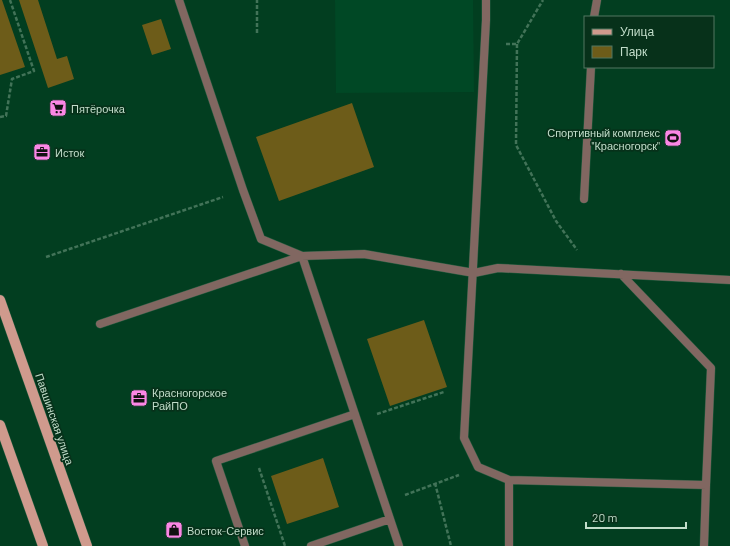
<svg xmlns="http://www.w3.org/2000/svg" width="730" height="546" font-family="Barlow,sans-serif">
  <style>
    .built { fill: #004825 }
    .green { fill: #6d5c19 }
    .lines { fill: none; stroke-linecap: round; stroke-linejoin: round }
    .lane-casing { stroke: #255b3f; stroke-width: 9 }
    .primary-casing { stroke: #255b3f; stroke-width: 11 }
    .path { stroke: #427358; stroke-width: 2.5; stroke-dasharray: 4 2; stroke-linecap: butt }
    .lane { stroke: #816761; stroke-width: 8 }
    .primary { stroke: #cf9a8d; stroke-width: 10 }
    .labels { text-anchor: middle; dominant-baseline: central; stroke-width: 3.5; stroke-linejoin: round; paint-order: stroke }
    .poi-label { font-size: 11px; fill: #c2ddca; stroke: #07311a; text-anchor: start }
    .street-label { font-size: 11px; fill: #c2ddca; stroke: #07311a }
  </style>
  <rect width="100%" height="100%" fill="#023e20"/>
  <!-- built -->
  <path class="built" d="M335,0H473L474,92L336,93Z"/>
  <!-- green -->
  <path class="green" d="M0,0H2L25,67L0,75Z
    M19,0H38L57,59L67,56L74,79L48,88Z
    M161,19L171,49L152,55L142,25Z
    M352,103L374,167L279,201L256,137Z
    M424,320L447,387L390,406L367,339Z
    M323,458L339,507L287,524L271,476Z"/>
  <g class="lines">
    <defs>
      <path id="lane" d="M179,0L243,190L261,239L302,256L364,254L474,273L498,268L730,280
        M486,0V20L464,438L478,467L509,480L706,485L704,546
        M594,17L597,0
        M584,199L591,67
        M621,274L711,368L706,485
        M100,324L302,256L399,546
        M245,546L216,461L355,414
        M311,546L390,519
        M509,546V480"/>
      <path id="primary" d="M0,300L87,546
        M0,425L43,546"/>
    </defs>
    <!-- lane casing -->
    <use href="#lane" class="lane-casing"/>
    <!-- primary casing -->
    <use href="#primary" class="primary-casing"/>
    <!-- path -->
    <path class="path" d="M257,33V0
      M506,44H517L543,0
      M517,44L516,145L556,221L577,250
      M0,117L6,116L12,79L34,71L10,0
      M46,257L223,197
      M377,414L444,392
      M259,468L285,546
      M435,483L451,546
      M405,495L459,475"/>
    <!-- lane -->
    <use href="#lane" class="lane"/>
    <!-- primary -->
    <use href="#primary" class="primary"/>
  </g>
  <!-- icons -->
  <defs>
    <symbol id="supermarket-square" viewBox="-11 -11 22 22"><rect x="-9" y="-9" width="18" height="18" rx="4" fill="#fb87e5" stroke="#07311a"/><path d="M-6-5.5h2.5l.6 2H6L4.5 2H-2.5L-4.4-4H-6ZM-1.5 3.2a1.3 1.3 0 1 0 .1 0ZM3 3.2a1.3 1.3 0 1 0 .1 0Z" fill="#111"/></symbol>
    <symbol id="stadium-square" viewBox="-11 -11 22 22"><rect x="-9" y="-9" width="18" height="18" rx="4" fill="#fb87e5" stroke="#07311a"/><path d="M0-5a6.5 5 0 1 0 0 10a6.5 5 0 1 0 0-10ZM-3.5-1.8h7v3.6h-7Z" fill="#111"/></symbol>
    <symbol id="office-square" viewBox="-11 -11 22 22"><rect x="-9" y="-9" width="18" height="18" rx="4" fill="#fb87e5" stroke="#07311a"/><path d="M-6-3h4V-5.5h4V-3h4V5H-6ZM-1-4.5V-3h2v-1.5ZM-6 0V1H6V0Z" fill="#111"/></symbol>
    <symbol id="shop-square" viewBox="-11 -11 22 22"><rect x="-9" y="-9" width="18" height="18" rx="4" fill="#fb87e5" stroke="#07311a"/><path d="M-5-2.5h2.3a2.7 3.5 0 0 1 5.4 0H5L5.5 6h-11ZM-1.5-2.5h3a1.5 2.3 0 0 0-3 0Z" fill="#111"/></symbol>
  </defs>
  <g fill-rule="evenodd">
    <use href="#supermarket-square" x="48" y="98" width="20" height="20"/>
    <use href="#stadium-square" x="663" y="128" width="20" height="20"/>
    <use href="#office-square" x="32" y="142" width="20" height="20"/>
    <use href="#office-square" x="129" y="388" width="20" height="20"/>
    <use href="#shop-square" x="164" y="520" width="20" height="20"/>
  </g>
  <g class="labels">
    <!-- poi labels -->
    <g class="poi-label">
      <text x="71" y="108">Пятёрочка</text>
      <text x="660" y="132" text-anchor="end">Спортивный комплекс<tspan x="660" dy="13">"Красногорск"</tspan></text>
      <text x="55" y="152">Исток</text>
      <text x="152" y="392">Красногорское<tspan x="152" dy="13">РайПО</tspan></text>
      <text x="187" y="530">Восток-Сервис</text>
    </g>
    <!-- street labels -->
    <g class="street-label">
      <text transform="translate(55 419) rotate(71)">Павшинская улица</text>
    </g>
  </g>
  <!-- legend -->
  <rect x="584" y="16" width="130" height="52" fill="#07311a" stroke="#527660"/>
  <rect x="592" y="29" width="20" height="6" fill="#cf9a8d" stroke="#527660"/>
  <text x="620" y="36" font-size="12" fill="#c2ddca">Улица</text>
  <rect x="592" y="46" width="20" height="12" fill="#6d5c19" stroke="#527660"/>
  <text x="620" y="56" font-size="12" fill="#c2ddca">Парк</text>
  <!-- scale -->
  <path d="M586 522v6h100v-6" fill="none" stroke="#c2ddca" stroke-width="2"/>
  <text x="592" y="522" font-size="12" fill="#c2ddca" stroke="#07311a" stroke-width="3" paint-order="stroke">20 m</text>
</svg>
